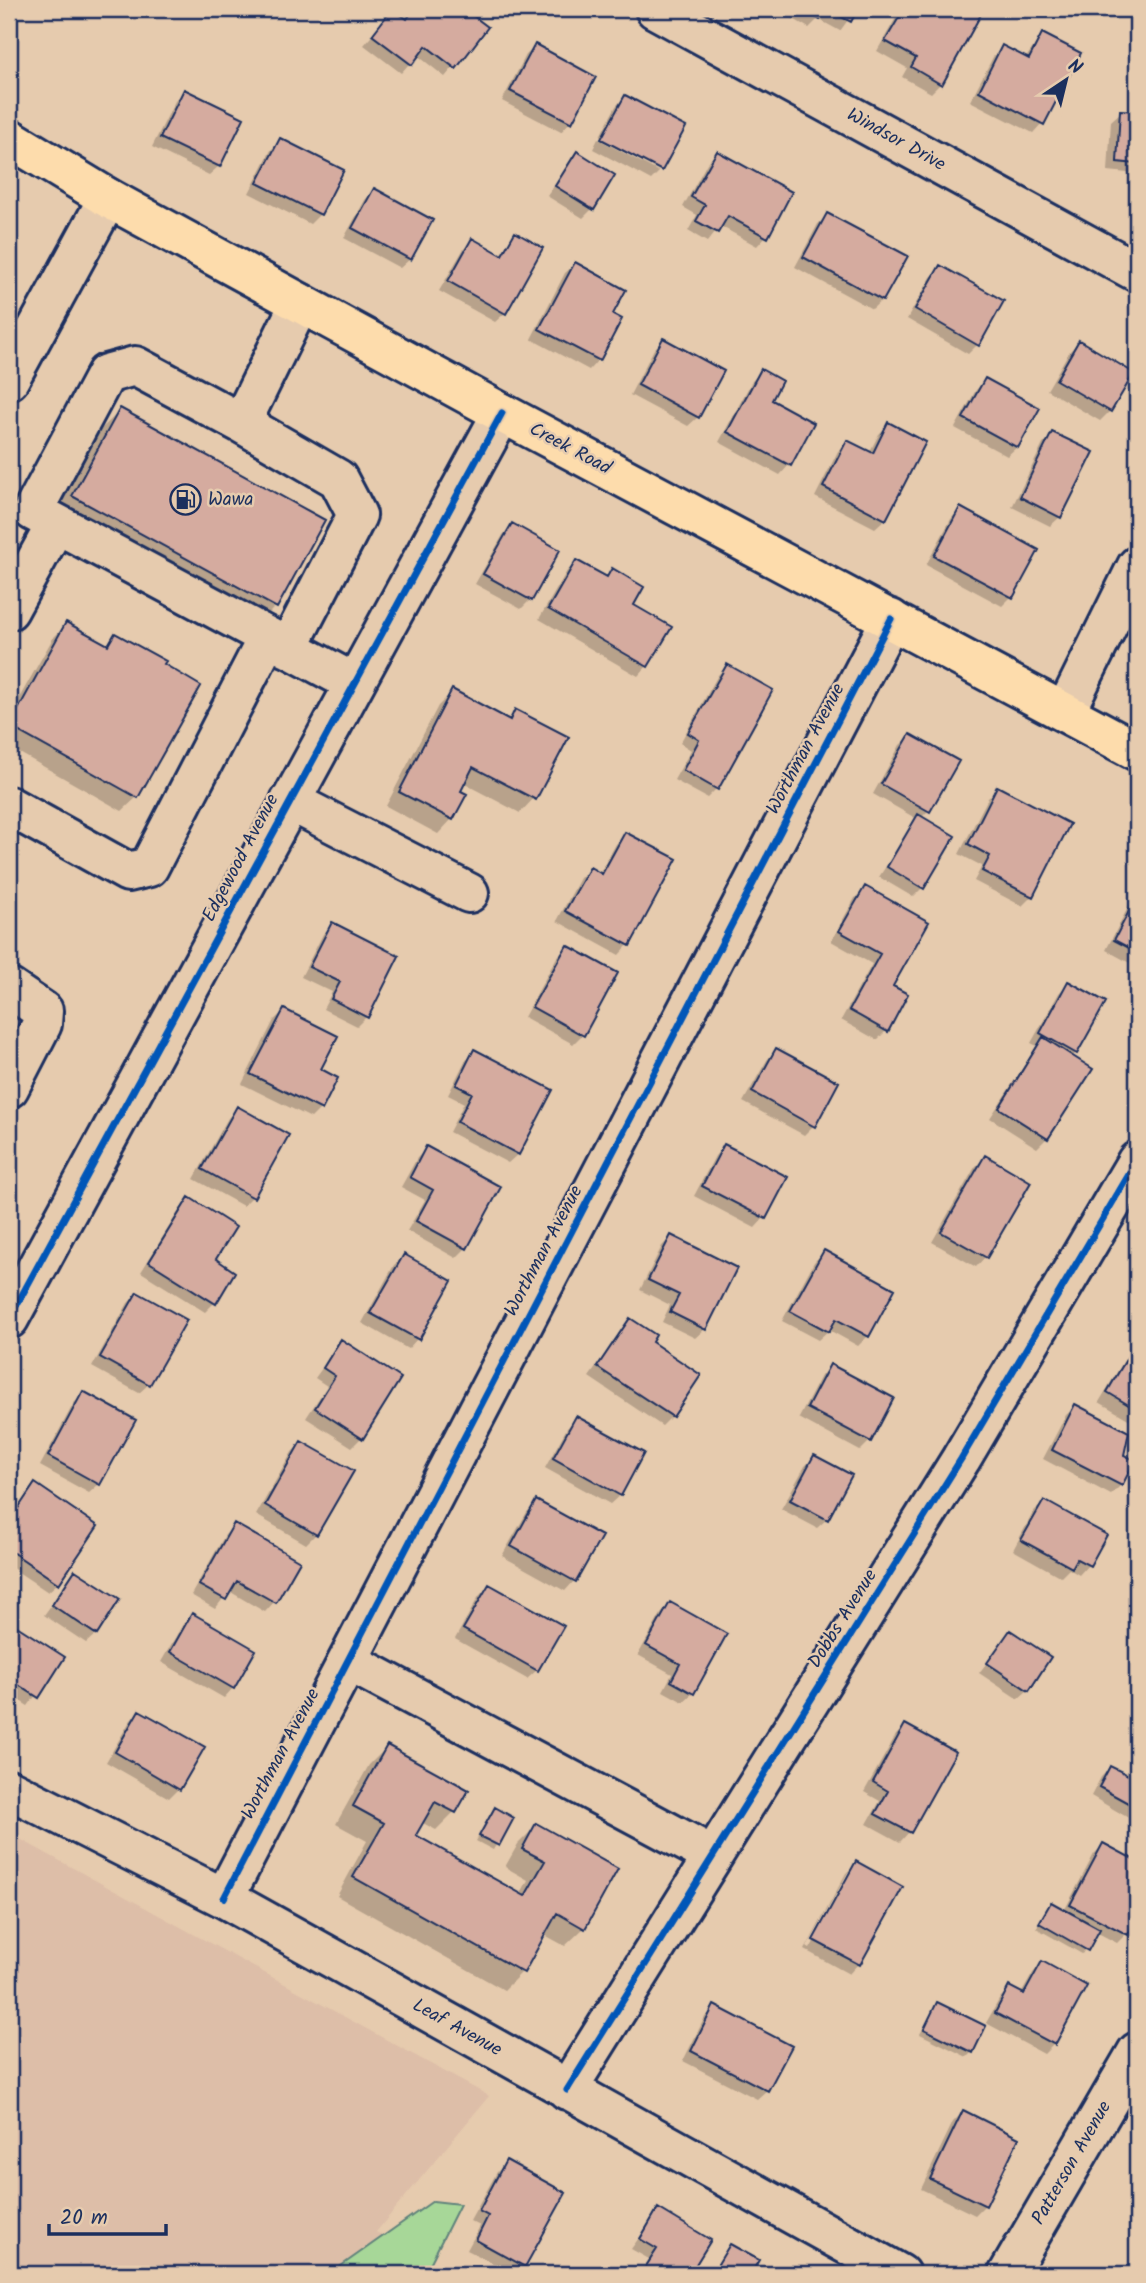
<svg xmlns="http://www.w3.org/2000/svg" width="1146" height="2283" font-family="Kalam,sans-serif">
  <style>
    .built { fill: #ddbea8 }
    .green { fill: #a7d798; stroke: #61837b; stroke-width: 2 }
    .shadow { fill: #0003; fill-rule: evenodd }
    .building { fill: #d5ab9f; stroke: #1b2f5e; stroke-width: 2 }
    .lines { fill: none; stroke-linecap: round; stroke-linejoin: round }
    .minor-casing { stroke: #1b2f5e; stroke-width: 44 }
    .major-casing { stroke: #1b2f5e; stroke-width: 44 }
    .minor { stroke: #e6cbae; stroke-width: 38 }
    .major { stroke: #fddcac; stroke-width: 38 }
    .cycleway-casing { stroke: #e6cbae; stroke-width: 11 }
    .cycleway { stroke: #0057b8; stroke-width: 7 }
    .labels { text-anchor: middle; dominant-baseline: central; stroke-width: 5; stroke-linejoin: round; paint-order: stroke }
    .street-label { font-size: 19px; fill: #1b2f5e; stroke: #e6cbae }
    .poi-label { font-size: 19px; fill: #1b2f5e; stroke: #e6cbae; text-anchor: start }
  </style>
  <rect width="100%" height="100%" fill="#e6cbae"/>
  <filter id="ink" filterUnits="userSpaceOnUse"><feTurbulence type="fractalNoise" baseFrequency=".0143" numOctaves="2"/><feDisplacementMap in="SourceGraphic" scale="14" xChannelSelector="R" yChannelSelector="G"/><feConvolveMatrix kernelMatrix="1 2 1 2 8 2 1 2 1" color-interpolation-filters="sRGB"/></filter>
  <g filter="url(#ink)">
    <!-- built -->
    <path class="built" d="M9,1833L489,2096L376,2232L456,2274H9Z"/>
    <!-- green -->
    <path class="green" d="M433,2201L460,2204L425,2274L331,2273Z"/>
    <!-- shadow -->
    <path class="shadow" d="M414,9H461L486,28L445,77L417,55L401,73L364,45L393,11L405,20Z
      M776,9H856L840,31L818,19L809,28Z
      M901,9H939L945,12L947,9H982L940,84L931,93L902,77L907,68L877,51Z
      M1042,35V123L1033,133L970,101L993,57L1002,47L1025,59Z
      M536,46L594,78L570,122L561,132L502,101L526,55Z
      M184,91L219,166L209,175L152,147L175,101Z
      M625,97L683,128L660,171L600,136L616,106Z
      M1121,112L1137,113V174L1108,171L1111,121Z
      M598,139L659,172L651,180L593,149Z
      M281,140L320,214L310,224L249,193L271,150Z
      M717,153L766,236L757,246L720,226L707,242L688,231L697,215L683,207L707,163Z
      M577,154L593,208L583,218L547,196Z
      M374,190L410,259L400,268L344,238L365,200Z
      M828,215L882,300L872,309L795,267L818,224Z
      M515,235L505,313L495,322L439,291L463,250L472,240L499,256Z
      M575,264L610,315L598,360L589,370L531,339L565,273Z
      M941,268L977,345L968,354L907,319L931,277Z
      M663,340L698,417L688,426L630,395L654,349Z
      M1079,342L1110,411L1100,421L1047,390L1069,352Z
      M761,372L770,401L812,424L789,465L780,475L719,442L752,381Z
      M985,380L1017,447L1007,456L955,428L976,390Z
      M121,410L275,607L257,625L55,514L102,428Z
      M888,425L885,519L875,528L815,497L838,451L847,442L869,453L879,434Z
      M1053,434L1060,517L1050,526L1012,507L1043,444Z
      M960,509L1011,597L1002,606L926,565L951,519Z
      M512,526L530,600L521,609L475,584L503,535Z
      M577,562L605,578L612,570L647,666L638,676L539,619L567,571Z
      M67,624L105,646L116,635L137,797L122,811L9,747V716L53,638Z
      M727,666L716,789L707,798L674,780L691,750L680,743L718,675Z
      M452,692L507,720L516,711L534,798L520,813L463,783L452,819L438,834L386,806L438,706Z
      M910,736L929,810L921,818L922,888L913,897L879,877L917,819L873,794L900,745Z
      M998,789L1032,896L1022,906L974,881L982,866L959,854L988,798Z
      M625,834L674,860L628,945L619,955L557,921L580,878L590,869L599,874L616,844Z
      M865,888L891,987L886,1031L877,1040L841,1020L872,964L831,941L855,898Z
      M1137,890V967L1106,950Z
      M333,924L366,1017L357,1026L323,1009L332,992L301,977L323,934Z
      M567,947L582,1035L573,1044L524,1017L557,957Z
      M1069,983L1076,1053L1072,1057L1047,1138L1037,1148L990,1118L1037,1046L1031,1043L1059,993Z
      M284,1011L318,1070L320,1109L311,1118L242,1084L274,1020Z
      M776,1050L813,1126L804,1135L743,1102L767,1060Z
      M475,1052L518,1154L508,1163L449,1132L464,1103L448,1095L465,1061Z
      M237,1108L252,1197L243,1206L194,1179L228,1118Z
      M724,1146L786,1178L764,1218L755,1228L694,1196L715,1156Z
      M427,1148L466,1248L456,1258L407,1231L425,1200L401,1187L417,1158Z
      M985,1157L1028,1182L985,1257L976,1267L932,1242L975,1167Z
      M189,1199L213,1260L214,1303L205,1312L141,1272L180,1209Z
      M671,1237L705,1329L695,1338L662,1322L670,1305L640,1290L662,1246Z
      M824,1252L868,1336L858,1346L829,1330L818,1340L782,1321L814,1262Z
      M404,1256L450,1282L417,1339L408,1349L362,1323L394,1265Z
      M137,1294L149,1384L139,1393L92,1367L128,1303Z
      M630,1320L649,1343L672,1416L662,1426L589,1377Z
      M1137,1339V1424L1099,1402Z
      M341,1342L361,1438L352,1447L306,1418L327,1386L315,1378Z
      M830,1366L870,1441L860,1451L799,1418L821,1376Z
      M84,1394L99,1484L89,1493L40,1466L74,1403Z
      M1076,1406L1122,1456L1121,1485L1111,1495L1043,1459L1066,1415Z
      M577,1418L620,1495L610,1504L545,1468L567,1428Z
      M301,1443L316,1534L306,1544L256,1515L292,1452Z
      M814,1457L827,1519L817,1528L781,1509L805,1466Z
      M35,1485L58,1583L48,1592L9,1566V1519Z
      M537,1502L599,1537L574,1581L565,1591L502,1556L527,1512Z
      M1044,1502L1088,1565L1079,1575L1069,1569L1061,1577L1013,1550L1034,1511Z
      M235,1525L274,1602L265,1612L229,1591L215,1609L191,1595L225,1535Z
      M75,1572L96,1634L86,1643L44,1615Z
      M489,1586L537,1670L527,1679L455,1639L479,1596Z
      M670,1604L693,1693L683,1702L663,1691L672,1674L638,1655L661,1614Z
      M192,1615L233,1688L224,1698L161,1662L183,1624Z
      M9,1623L63,1658L28,1706L9,1694Z
      M1010,1632L1028,1690L1018,1699L979,1673Z
      M139,1712L178,1789L169,1798L106,1762L130,1721Z
      M905,1726L953,1752L909,1832L900,1842L867,1824L880,1801L864,1792L896,1735Z
      M387,1747L466,1791L454,1812L436,1830L421,1822L414,1835L520,1895L528,1880L505,1867L518,1844L536,1826L584,1928L565,1946L543,1934L522,1972L504,1990L337,1896L367,1841L336,1824L369,1765Z
      M1137,1752V1823L1091,1796L1101,1777L1110,1768L1125,1775Z
      M495,1809L512,1818L493,1850L476,1841Z
      M1103,1845L1137,1863V1913L1126,1934L1117,1943L1096,1932L1082,1954L1036,1928L1052,1904L1064,1911L1094,1854Z
      M856,1864L900,1887L858,1964L849,1974L805,1950L846,1873ZM848,1872H852L810,1949L807,1947Z
      M1042,1963L1054,2044L1044,2054L986,2023L1000,1998L1010,1988L1021,1994L1033,1973Z
      M937,2004L972,2052L967,2057L920,2034Z
      M715,2008L767,2090L757,2099L683,2061L705,2017Z
      M963,2112L985,2205L975,2215L921,2189L953,2122Z
      M507,2163L524,2266L515,2274L467,2250L480,2226L470,2221L497,2172Z
      M659,2210L709,2240L688,2274H639L649,2259L631,2249Z
      M730,2246L757,2261L749,2274H710Z"/>
    <!-- building -->
    <path class="building" d="M392,9L407,19L414,9H464L488,27L456,69L426,46L412,65L372,35Z
      M799,9H826L820,20Z
      M826,9H858L851,22Z
      M904,9H943L947,12L949,9H984L942,85L911,67L916,58L885,41Z
      M1042,33L1081,53L1044,125L979,91L1002,45L1029,59Z
      M535,44L596,77L572,123L510,91Z
      M184,89L244,118L220,167L160,138Z
      M625,95L686,127L662,171L601,139Z
      M1120,110L1137,111V164L1117,162Z
      M280,138L344,170L321,215L257,183Z
      M577,151L615,175L594,210L555,186Z
      M717,151L792,192L768,238L728,216L718,233L696,221L705,205L691,197Z
      M374,188L433,220L411,260L352,228Z
      M827,213L908,256L883,301L803,257Z
      M515,232L543,248L506,314L448,281L472,238L502,255Z
      M575,262L626,290L613,314L622,319L600,361L539,329Z
      M940,265L1004,301L979,346L915,309Z
      M663,338L724,371L699,418L638,385Z
      M1079,340L1134,373L1111,412L1056,380Z
      M761,369L782,381L772,400L814,423L791,466L727,432Z
      M985,378L1040,408L1018,448L963,418Z
      M120,408L325,520L277,608L72,496Z
      M888,422L926,442L886,520L823,487L847,440L873,453Z
      M1052,432L1094,452L1061,518L1020,497Z
      M960,507L1039,550L1013,598L934,556Z
      M512,523L560,550L532,601L483,574Z
      M576,560L607,577L612,568L644,587L634,605L672,627L648,667L548,609Z
      M66,622L108,645L115,633L166,661L164,664L201,686L138,798L9,726Z
      M727,664L773,690L718,790L683,770L699,740L688,733Z
      M452,689L510,720L515,709L569,737L536,800L473,767L461,791L467,794L453,820L399,792Z
      M910,734L959,761L930,812L881,784Z
      M997,786L1070,824L1033,897L982,871L990,856L968,844Z
      M918,814L955,836L924,889L887,867Z
      M625,832L677,859L630,946L565,911L590,867L602,874Z
      M865,886L929,922L893,986L908,994L888,1032L849,1010L880,954L839,931Z
      M1137,896V952L1114,940Z
      M332,922L399,956L368,1018L331,999L340,982L309,967Z
      M567,945L618,973L584,1036L532,1007Z
      M1068,981L1106,1002L1077,1054L1040,1033Z
      M284,1009L338,1036L321,1069L338,1078L322,1110L250,1074Z
      M1043,1037L1093,1069L1048,1139L999,1108Z
      M776,1048L839,1082L815,1127L752,1092Z
      M474,1049L553,1090L519,1155L457,1122L472,1093L456,1085Z
      M237,1106L289,1135L254,1198L202,1169Z
      M724,1144L788,1177L766,1219L702,1186Z
      M426,1146L501,1187L467,1249L416,1221L433,1190L410,1177Z
      M985,1155L1031,1182L987,1258L941,1232Z
      M189,1197L236,1227L216,1259L235,1272L216,1304L149,1262Z
      M671,1235L737,1268L706,1330L670,1312L679,1295L648,1280Z
      M824,1250L895,1289L869,1337L836,1319L829,1332L790,1311Z
      M404,1254L452,1281L419,1340L370,1313Z
      M137,1292L187,1320L150,1385L100,1357Z
      M630,1318L656,1335L652,1342L701,1375L673,1417L597,1367Z
      M341,1339L401,1378L363,1439L315,1408L335,1376L323,1368Z
      M1137,1341V1410L1107,1392Z
      M830,1364L894,1398L871,1442L807,1408Z
      M83,1391L136,1420L100,1485L48,1456Z
      M1075,1404L1129,1432L1124,1455L1135,1460L1122,1486L1052,1450Z
      M576,1416L644,1453L621,1496L553,1458Z
      M301,1441L354,1471L317,1535L265,1505Z
      M814,1455L852,1475L828,1520L790,1500Z
      M35,1483L98,1526L59,1584L9,1550V1522Z
      M536,1500L602,1536L576,1582L511,1546Z
      M1044,1500L1107,1535L1090,1566L1077,1559L1072,1568L1021,1540Z
      M234,1523L300,1561L276,1603L237,1581L226,1600L199,1585Z
      M75,1570L120,1599L97,1635L52,1605Z
      M489,1584L564,1626L538,1671L463,1629Z
      M670,1602L727,1634L694,1694L671,1681L680,1664L646,1645Z
      M192,1613L256,1650L234,1689L170,1652Z
      M9,1621L65,1657L39,1698L9,1679Z
      M1010,1630L1051,1657L1029,1691L987,1663Z
      M139,1710L205,1747L180,1790L115,1752Z
      M905,1724L956,1752L911,1833L875,1814L888,1791L873,1782Z
      M387,1745L469,1790L456,1813L435,1802L416,1835L525,1896L545,1861L522,1849L536,1823L618,1869L585,1929L557,1913L524,1973L353,1877L384,1823L353,1806Z
      M1137,1758V1808L1099,1787L1110,1766L1128,1775Z
      M495,1807L514,1818L499,1846L479,1836Z
      M1103,1843L1137,1861V1917L1128,1935L1070,1905Z
      M856,1861L903,1887L860,1965L813,1940Z
      M1051,1902L1100,1929L1088,1951L1039,1923Z
      M1042,1961L1087,1986L1055,2045L995,2013L1009,1986L1024,1994Z
      M937,2002L986,2026L973,2053L924,2029Z
      M714,2005L792,2046L768,2091L691,2051Z
      M963,2110L1019,2138L986,2206L930,2179Z
      M506,2160L566,2193L525,2267L476,2240L488,2216L479,2211Z
      M658,2208L711,2240L690,2274H641L657,2249L640,2239Z
      M730,2244L759,2260L751,2274H712Z"/>
    <g class="lines">
      <defs>
        <path id="minor" d="M655,9L1137,272
          M300,303L241,423L135,366L106,374L33,511L354,683
          M9,380L108,198
          M241,423L338,479L357,515L288,648
          M9,610L56,524
          M1065,712L1137,566
          M290,801L469,893
          M9,806L128,872L149,867L268,637
          M9,988L43,1011L42,1024L9,1088
          M9,1319L502,413
          M348,1661L713,1856
          M9,1789L224,1898L900,2274
          M224,1898L891,619
          M567,2090L961,1459L1137,1161
          M1008,2274L1137,2052"/>
        <path id="major" d="M9,138L108,198L502,413L1137,751"/>
      </defs>
      <!-- minor casing -->
      <use href="#minor" class="minor-casing"/>
      <!-- major casing -->
      <use href="#major" class="major-casing"/>
      <!-- minor -->
      <use href="#minor" class="minor"/>
      <!-- major -->
      <use href="#major" class="major"/>
      <defs>
        <path id="cycleway" d="M9,1319L502,413
          M224,1898L891,619
          M567,2090L961,1459L1137,1161"/>
      </defs>
      <!-- cycleway casing -->
      <use href="#cycleway" class="cycleway-casing"/>
      <!-- cycleway -->
      <use href="#cycleway" class="cycleway"/>
    </g>
  </g>
  <!-- icons -->
  <defs>
    <symbol id="fuel-ring" viewBox="-11 -11 22 22"><circle r="9.5" fill="#e6cbae" stroke="#1b2f5e" stroke-width="1.5"/><path d="M-5.5-6h7V0h2V4h1.3V-2.5L3-4.5l.8-.8L6-3V5H2.5V1h-1V6h-7ZM-4.2-4.7v3.2H.2V-4.7Z" fill="#1b2f5e"/></symbol>
  </defs>
  <g fill-rule="evenodd">
    <use href="#fuel-ring" x="168" y="482" width="35" height="35"/>
  </g>
  <g class="labels">
    <!-- street labels -->
    <g class="street-label">
      <text transform="translate(896 140) rotate(29)">Windsor Drive</text>
      <text transform="translate(570 449) rotate(28)">Creek Road</text>
      <text transform="translate(806 749) rotate(-62)">Worthman Avenue</text>
      <text transform="translate(241 858) rotate(-62)">Edgewood Avenue</text>
      <text transform="translate(544 1251) rotate(-62)">Worthman Avenue</text>
      <text transform="translate(843 1619) rotate(-58)">Dobbs Avenue</text>
      <text transform="translate(281 1754) rotate(-62)">Worthman Avenue</text>
      <text transform="translate(457 2028) rotate(29)">Leaf Avenue</text>
      <text transform="translate(1072 2163) rotate(-60)">Patterson Avenue</text>
    </g>
    <!-- poi labels -->
    <g class="poi-label">
      <text x="208" y="500">Wawa</text>
    </g>
  </g>
  <!-- margin -->
  <rect width="1146" height="2283" fill="none" stroke="#e6cbae" stroke-width="35"/>
  <rect x="18" y="18" width="1111" height="2248" fill="none" stroke="#1b2f5e" stroke-width="2.5" filter="url(#ink)"/>
  <!-- north arrow -->
  <g transform="translate(1066 80) rotate(35)" stroke="#e6cbae" stroke-width="5" paint-order="stroke">
  <path d="M0-5L12 26L0 18L-12 26Z" fill="#1b2f5e"/>
  <text y="-10" font-size="19" font-weight="bold" text-anchor="middle" fill="#1b2f5e">N</text>
  </g>
  <!-- scale -->
  <path d="M49 2224v10h117v-10" fill="none" stroke="#1b2f5e" stroke-width="3.5"/>
  <text x="60" y="2224" font-size="21" fill="#1b2f5e" stroke="#e6cbae" stroke-width="5" paint-order="stroke">20 m</text>
</svg>
